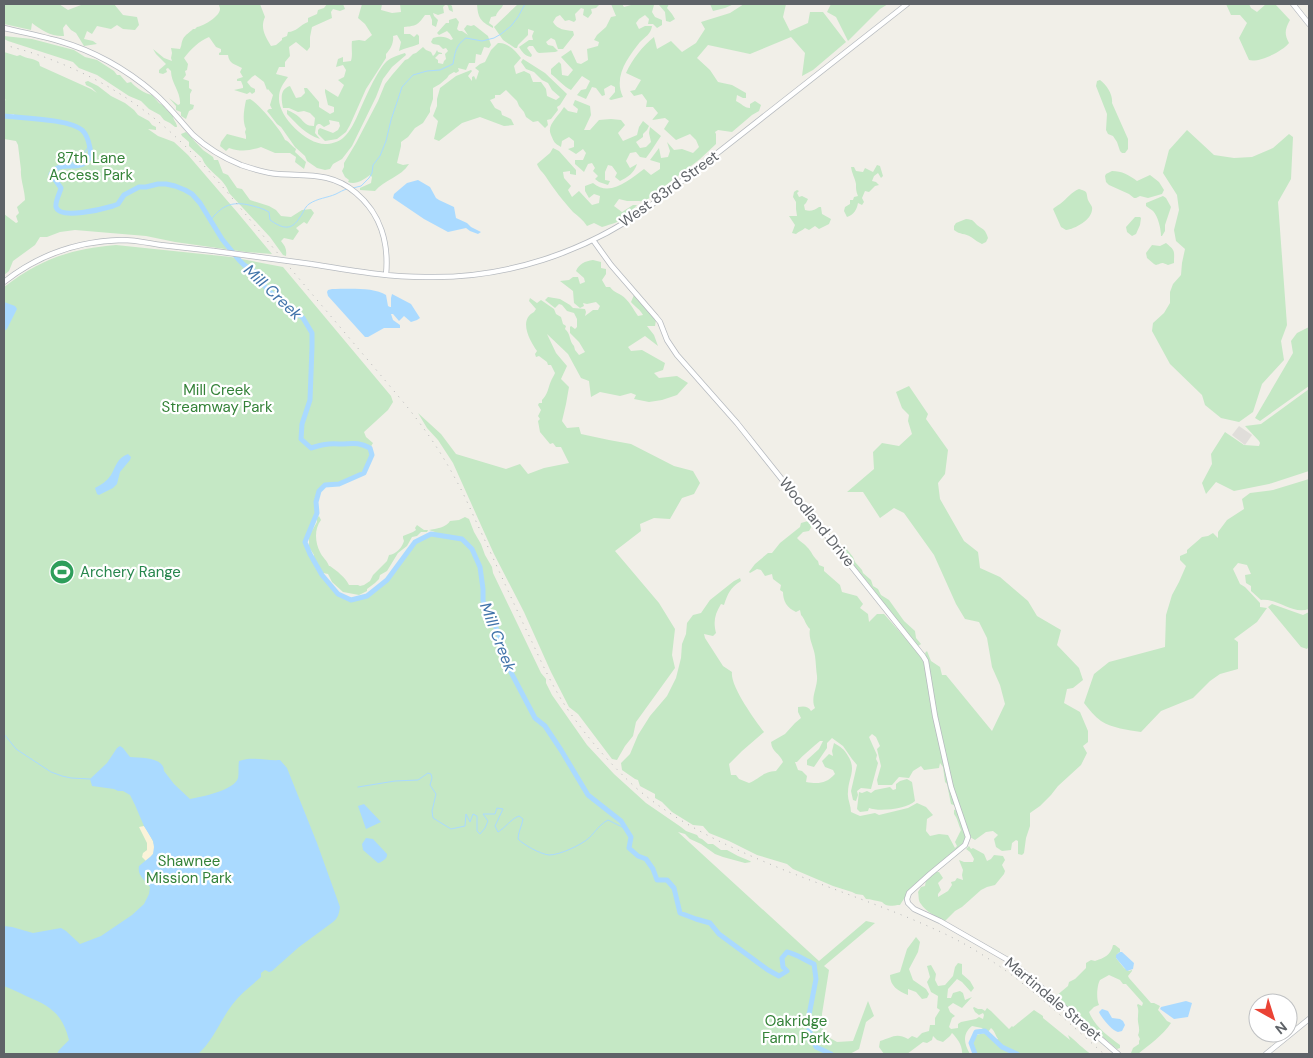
<svg xmlns="http://www.w3.org/2000/svg" width="1313" height="1058" font-family="'DM Sans',sans-serif">
  <style>
    .industrial { fill: #e0deda }
    .green { fill: #c5e8c5 }
    .sand { fill: #fbf3d9 }
    .water { fill: #aadaff }
    .lines { fill: none; stroke-linecap: round; stroke-linejoin: round }
    .stream { stroke: #aadaff; stroke-width: 1 }
    .river { stroke: #aadaff; stroke-width: 5 }
    .secondary-casing { stroke: #b6babf; stroke-width: 6 }
    .secondary { stroke: #fff; stroke-width: 4.5 }
    .rail { stroke: #b6b7b8; stroke-width: 1; stroke-dasharray: 1 6; stroke-linecap: butt }
    .secondary-bridge-casing { stroke: #b6babf; stroke-width: 6; stroke-linecap: butt }
    .secondary-bridge { stroke: #fff; stroke-width: 4.5 }
    .labels { text-anchor: middle; dominant-baseline: central; stroke-width: 4.5; stroke-linejoin: round; paint-order: stroke }
    .park-label { font-size: 15px; fill: #348238; stroke: #fff }
    .street-label { font-size: 15px; fill: #5f6368; stroke: #fff }
    .leisure-label { font-size: 15px; fill: #27864d; stroke: #fff; text-anchor: start }
    .water-label { font-size: 16px; font-style: italic; fill: #4174aa; stroke: #fff }
  </style>
  <rect width="100%" height="100%" fill="#f1efe8"/>
  <!-- industrial -->
  <path class="industrial" d="M1239,426L1252,435L1245,445L1232,435Z"/>
  <!-- green -->
  <path class="green" d="M4,4H59L68,10L81,5V4H114L123,15L137,17L139,25L135,30L123,29L117,25L111,29L97,26L92,34L87,31L84,39L93,41L97,44L84,46L76,33L71,30L66,24L63,28L64,36C52,37 41,30 32,23L31,30L4,24Z
    M220,4H260L265,17C260,28 265,36 271,46L276,45L282,40V38L287,36L288,32C296,32 300,25 308,22V18L317,14L318,10L324,8L327,4H343L345,9L340,11L333,9L331,12L332,18L312,27L310,37V47L307,51L296,42L289,47L290,56L285,62V67H279L276,74L288,77C283,84 279,89 279,98C278,116 306,144 325,144C331,144 338,142 343,138C351,131 355,121 359,112C365,99 377,70 387,61C392,57 399,55 405,53L406,55L392,67L383,79L376,97L352,146L342,159L333,164L330,169L325,170L317,168L307,161L305,156L295,147L281,127L277,124L267,111L269,109H272L270,105L273,95L268,89L267,90L264,82L255,75L252,77L247,82L251,87L255,89V92L252,94L250,92L247,94L234,90L243,88V86L241,81H237V79L243,77L240,72L242,68C235,64 229,64 228,55H219V53L221,52V49L216,47L209,37C199,41 191,49 184,58L188,64L187,70L185,71L186,75L183,79L189,81V88L192,90L190,94V104L194,105L193,109L189,111L186,119L181,116V112L176,110V106L169,98L178,105L180,104C181,92 171,83 171,71L168,68L166,69L167,72L163,74L159,73V70L166,64L156,54L153,49L164,58L172,61L171,58L172,53L171,48L180,49C182,45 181,43 183,39C185,35 190,32 193,29H195L197,27C204,26 220,16 220,9C220,7 219,6 219,5Z
    M362,4H382L381,10L392,13L401,12L400,4H450L452,6L453,12L449,10L448,6L446,4L443,7L444,13L438,15L433,13L434,16L438,20L436,27L432,25V20L430,15H425C418,25 416,26 404,27V34H410L414,37L417,34L419,36V44C412,47 405,48 399,51L401,42L397,35L393,36C394,42 391,49 386,54V58L366,89L350,125L346,132L337,139L325,141L318,134V130L320,128L333,133L338,130L340,126L339,122L329,120L330,124L324,127L320,124H318L316,126L315,133L320,139C305,134 298,125 287,114V110C292,112 296,114 299,117C305,123 306,126 314,126L315,118L310,113L304,111L298,112L289,108H283C281,98 280,89 290,86L296,98L301,97L305,93L304,88H307L319,102V107L330,114L334,112V107L328,105L325,92V89L338,97L344,85L338,80L344,77L346,70L343,65L336,67L338,59L343,57V62L351,61C353,54 351,48 352,41L359,40L365,41L372,35L365,24L358,18Z
    M477,4H506L503,5C501,10 497,11 496,16L491,17L489,23L493,26V28C480,21 478,18 477,4Z
    M518,4H600L596,8L591,9L592,13L588,18L583,15L584,9L581,8L575,14L576,20L574,22L569,20L565,21L560,15L556,17L553,22C558,30 565,30 573,31L574,35L563,49H558L555,40L551,38L546,42L548,45L553,46L558,51L555,52L539,53L537,52L533,46H529L527,48L532,55L531,57C525,56 522,52 519,47L529,40H533L532,36L534,31L528,29V35L518,45L517,48H515L503,40L494,27Z
    M611,4H622L624,7L631,5L632,4H669L667,8L672,14L675,19L670,22L666,21L665,12L659,5H654L652,12L655,17L662,20V25L657,28L653,24H648L649,19L645,15L639,19L636,23L639,29L645,26H652C651,34 645,37 640,42C628,57 613,77 623,97L611,100L609,99L615,92V87L611,85L604,89L605,95L602,96L596,88L592,87L586,99L577,95L581,90L586,89L590,81L582,76L571,90C563,86 559,80 551,74V69L559,62L561,64L562,75L568,76L573,70L561,57L571,50L577,63L581,64L588,60L587,49L598,46L599,42L594,40L597,35L606,27L611,17L616,16Z
    M710,4H734L725,8L713,11Z
    M744,4H786L783,17L790,31L808,23L810,12H823L846,42L813,70L802,76L805,53L791,37L750,54L708,45L697,58L710,70L718,82L732,85L746,93V98H743L737,95L736,101C741,103 744,108 750,108V104L755,101L761,105L759,111L752,115L732,132L718,130L715,132L716,134V144L700,159L644,202L639,201H627L619,199L614,206L622,212L633,205H637L630,213L627,214C622,222 611,224 602,227L594,223L587,226C583,220 578,216 573,212C564,202 553,188 546,177C543,172 539,170 537,164L550,153L553,148L559,151L576,170V175L570,174V171L563,172L564,178L571,186L568,190L572,197L579,191L592,205L599,203L600,196L594,194L589,198L585,191V186L593,183C610,198 630,179 644,169L651,175L660,169V163L650,160L659,148L661,158L668,157L670,151L667,142L674,150L682,149L693,153L699,147L696,140L690,134L676,140L664,129L669,121L665,118L652,120L658,113L653,107H646L647,101L642,94L634,96L630,91L635,90L641,80L626,73C633,58 642,47 654,37L657,49L671,41L682,52L696,43L705,29L701,22L730,13Z
    M831,4H888L880,9L848,41L836,17L827,12Z
    M1226,4H1249L1251,8L1257,12L1266,4H1275L1290,20C1285,29 1284,34 1289,43C1283,51 1259,63 1249,60L1239,38L1247,23L1240,15H1231Z
    M456,18L459,22L457,29L459,31H462L468,35L464,29L467,25L471,26L474,25L488,36L491,45L489,48L484,47L481,55L476,54L475,63H469L466,70L458,68L459,71L456,73L454,72L449,75L447,78L440,84L433,88V99L430,108V112L423,123L415,128L408,137L401,142V146L397,163L403,165L409,164C401,177 384,180 375,191L360,190V188L371,183L372,177L370,175C363,180 356,185 348,182L349,180L345,177L342,171L344,167V163L356,143L378,101L385,84L392,75L405,60L408,59L413,54L416,53L423,47L426,50L431,52L433,56L435,54L437,50L438,52L442,53V54H439L435,58L438,60V63L443,64L444,61L446,59L445,54L448,51L446,48L443,49L439,45L433,44L431,42L433,38C440,36 445,36 451,40L453,39L450,34L447,31L439,35L437,33L446,23H449V20Z
    M4,36L32,39L74,50L85,57L97,60L114,71L117,75H120L127,83L131,82C135,87 145,94 152,95L159,103L164,106L165,108L173,116C173,120 177,123 177,127H175L170,123L164,120L160,115L149,109L141,101L129,96L97,75L79,68L73,62L8,41L4,39Z
    M498,43C507,42 516,51 521,58L514,66L516,74L524,71L530,74L533,82H541L546,89L547,96L556,100L560,97L552,90L548,83L542,80L534,72L526,69L521,62L523,59L545,73L567,94L560,105L557,107L558,110L551,119L547,120L548,125L545,128L538,121L533,122L526,117L524,112L519,106L517,101L506,90L500,95H495V98L490,100L495,108L501,111L502,115L511,119L514,125L504,126L480,117L462,123L439,141L434,139L438,121L433,116L437,106V99L440,88L456,76L471,70L472,71L468,76L472,81V77L474,76L476,80L479,71L475,68L480,64L485,62L491,50Z
    M4,52L17,56L20,55C27,59 33,58 39,62L40,66L91,89L97,93L92,88L86,85L85,82L88,81L98,86L111,96L125,103L134,110L138,115L149,121L152,125L156,127V130L148,129L158,136L174,142L188,155L237,212L272,254L246,252L175,242L146,236L75,230L60,232L47,237H40L35,245L13,261L9,271L4,275V214L16,223L18,222L16,216L19,213L17,207L25,200C25,191 20,178 21,170L18,145L16,141L4,139V117H15L14,114H4V98L6,101L4,96Z
    M1100,80C1107,85 1113,95 1112,103L1128,139V149L1125,153H1122L1120,151L1117,142L1113,136L1108,134L1106,130L1107,114L1096,86L1097,81Z
    M250,99C258,103 282,131 285,140C290,142 291,146 296,149L295,152L306,162L304,169L295,162L296,157L290,153H275L261,147C249,151 241,152 229,148L226,151L220,146L221,142L227,134L246,139V136L245,132L246,129C242,120 244,110 246,100Z
    M575,100L590,106L591,115L584,130H590L599,120L611,119L621,120L625,125L618,133L623,141L637,135L639,127L643,121L649,126L647,130L643,134V137L636,142L640,148L646,147L651,142L649,133L650,127L661,136C656,143 652,150 646,158L640,157L636,152L630,153L626,161L630,168L637,164C634,173 628,177 620,181L615,177L617,173L612,166L608,165L605,172V180L610,181L608,185L599,182L595,179L598,176L593,171L595,168L592,163L588,164L584,172L575,164V160H583L586,153L583,149L576,154L568,149L574,147V141L569,137L562,141L561,147C554,143 554,142 551,135C546,125 559,116 564,107L568,111L577,113L578,109L573,105Z
    M1187,130L1214,155L1234,158L1252,157L1273,148L1289,134L1293,137L1291,179L1278,202L1287,325L1281,341L1284,360L1262,384L1253,412L1239,422L1221,418L1205,405L1202,395L1170,364L1152,331L1153,323L1164,313L1170,303V292L1173,284L1181,275L1182,263L1185,249L1176,241L1174,230L1179,210L1177,195L1163,173L1169,150Z
    M186,132L203,150L213,157L214,160H218L223,173L228,175L237,188L242,189L250,200L269,206L276,210L281,216L291,217L302,210L311,209L314,213L307,224L304,222L296,228L299,231L293,240L284,238L281,241C285,246 287,249 286,256L283,255L270,237L229,193C225,178 207,172 202,158L189,146V142L182,136L181,134Z
    M877,165L880,166L883,176L881,178L878,173L874,176L872,181L876,182L879,185L875,186L869,192L865,191L862,198L864,202L862,205L858,203C857,209 854,215 847,217L844,211L845,207L850,204V200H853L854,197L858,196C856,191 856,189 856,184C855,178 852,174 851,167H854L856,171L863,172L865,168L873,172Z
    M1112,171C1122,171 1129,175 1137,181L1150,175L1159,182L1164,190L1162,194L1148,198L1140,196L1136,198H1134L1129,194L1109,185L1106,182L1105,176L1106,174Z
    M1079,189C1088,192 1086,191 1088,200C1089,202 1091,205 1092,207C1094,219 1075,229 1066,230L1061,227L1053,209C1055,207 1058,205 1060,204C1067,199 1071,192 1079,189Z
    M797,190L799,191L797,193L799,197L802,196L808,199L806,203L804,205L805,210C810,212 815,210 819,207H821L822,214L831,219L829,224L819,229L815,226L809,230L805,228C802,231 799,231 796,234L792,233L795,225L789,216H797L796,209V202L793,197L794,192Z
    M1163,196L1166,198L1171,207L1165,225V231L1162,236H1161C1161,229 1158,216 1153,211C1151,209 1148,208 1146,206V203Z
    M1135,217H1140L1141,218L1140,225L1136,234L1132,236L1127,232L1126,227Z
    M966,219C974,220 972,220 977,225C984,230 985,229 988,238L986,242L982,244C978,242 975,240 971,237C965,233 960,235 954,230V226L956,223Z
    M1166,243C1176,251 1174,251 1174,263L1168,265C1160,262 1164,263 1156,265L1154,264L1147,258L1146,253L1152,245L1160,246Z
    M116,245L231,257L283,267L391,396L393,402L388,410L364,432L366,437L373,443L370,448L372,455L364,473L339,484L325,485L319,491L316,502L317,513L305,542L310,554L322,575L338,594L351,600L367,595L387,580L415,542L435,532L429,530C436,529 447,527 450,521L459,520L465,517L469,519L474,532L481,544L485,555L492,567L493,573L541,673L546,679V683L552,695L587,745L614,774L646,803L681,827L686,831L697,835L699,838L702,839L708,844H713L721,850H727L738,856L750,861L751,862L745,863L723,857L715,854L701,844L690,839L685,834L678,832L819,961L866,921L875,923L824,966L829,970L822,1014L823,1034L837,1042L853,1041L868,1001L874,1016L866,1022L859,1049L850,1054H4V287C41,259 70,249 116,245Z
    M593,260L601,262V268L606,269V274L602,280L606,287H610C614,292 616,292 621,295C629,300 633,309 638,316L643,315C640,309 635,307 631,302L634,295L648,309L656,320L655,326H647L654,335L658,346L645,336L628,347L631,351L642,350L665,363L663,370L654,373L659,378L677,376L688,383L677,395L662,400L649,402L634,399L636,395L631,393L620,396L600,392L591,397L589,381L581,378L568,354L547,334L556,353L567,366L561,379L569,387L566,404L562,421L567,428L579,427L581,434L609,440L631,444L674,466L693,471L700,483L694,494L682,498L670,519L654,518L640,524L641,531L615,551L659,603L675,629L672,655L675,668L636,722L633,736L625,746L617,760L612,759L578,714L569,707L551,672L524,612L494,554L453,463L438,440L427,428L418,413L441,434L456,454L506,469L520,464L528,474L544,468L569,463L561,447H556L553,443L550,444L540,432L538,421L540,419L538,416L541,410L538,405L539,403H542V400C548,394 548,388 551,381C552,378 554,376 555,373L551,365H548L547,362L539,356L536,357L535,354L537,351C530,341 518,320 534,312L536,309L529,301L530,298L537,303L541,300L554,309L556,314L561,317L563,324L566,326L565,329C571,334 569,341 574,346L575,350L579,355L585,352L579,342L570,333V327L571,326L575,329L577,327V319L574,313L567,311L562,305L559,304L555,308L545,300L548,297L560,299L570,305L573,308L585,309L586,312L585,316L593,310H598L600,306L596,302L587,304L583,303L584,306L580,308L574,303L573,291L560,281L569,280L573,277H578L580,284L585,282L584,278L576,271C579,264 585,261 593,260Z
    M1309,327V386L1260,421L1255,418L1293,353L1291,341L1297,333Z
    M909,386L928,414L926,419L948,450L945,474L938,483L940,499L964,541L978,552L980,568L1000,577L1028,601L1037,616L1061,630L1057,645L1079,668L1083,680L1073,688L1067,689L1064,703L1080,712L1088,731V742L1083,746L1087,753L1081,765L1058,786L1051,795L1040,806L1030,813V826L1026,838L1024,853L1022,855L1018,854V841L1016,840L1012,843L1011,850L1002,851L996,847L994,839L998,835L993,831L986,832L975,840L970,837L951,782L937,717L929,664L925,653L927,651L931,661L940,667L942,675H946L992,731L1005,704L1000,685L992,667L987,638L979,622L965,619L956,604L934,555L904,513L894,508L880,518L863,492H847L874,469L873,452L882,443L899,446L912,434L908,421L909,415L902,408L896,392Z
    M1309,389V471L1269,484L1234,491L1216,482L1206,494L1202,483L1212,464L1211,454L1225,432L1244,445L1259,446L1260,443L1259,441L1245,426L1261,424Z
    M1309,479V609C1292,615 1278,598 1261,600L1251,591V586L1246,583L1245,575L1251,574L1247,565L1238,563L1233,569L1240,584L1245,587L1260,603V607L1267,608L1257,622L1234,639L1238,642V669L1220,674L1210,681L1193,698L1161,711L1141,732C1128,730 1112,728 1101,721C1094,716 1089,709 1084,703L1094,674L1109,662L1165,647L1166,615L1172,595L1179,582L1186,566L1180,560V556L1187,553V550L1202,537L1208,536L1213,533L1218,538V532L1227,520L1244,509L1242,499L1250,493L1273,490Z
    M319,516L321,520C314,529 315,542 320,552C322,557 327,560 329,566H330C337,571 345,577 349,585H358L360,586L364,585L370,581L373,575L387,561L389,555C396,554 402,548 404,541L403,538V536L413,532L416,530L415,528L417,525L424,530H428L427,532H421L417,536L412,537L407,546L398,553L387,571L380,575L379,579L375,583L367,589V591L359,595L343,592L332,582L328,574L323,573L313,558L314,555L309,547V536L317,522V518Z
    M808,521L812,526L809,531L803,532L797,538C800,542 804,543 807,547C812,552 813,557 818,561L819,565L824,567V571L840,585L842,592L857,596L863,604L860,608L868,614L869,622L877,614H884L907,640L922,658L926,671L930,702L956,806L951,804L947,784L945,782L943,767L940,763L939,768L924,770L921,766L913,771L909,778L899,777L892,785H878L877,780L881,766L877,749L880,746L876,737L872,734L869,737L877,755L876,759L878,763L871,789L861,788L857,791L858,795L856,801L853,800L851,791L857,765L852,759L843,746L832,738L827,743V748L814,767L807,765V760L819,749L823,741H820C812,748 804,754 797,762H795L798,770L802,771L807,776L806,782C818,784 826,784 835,774L833,770L825,767L822,761L829,754L833,756L832,751L834,743C841,747 844,749 848,756C857,770 848,778 848,792C847,799 851,805 851,812L860,816L875,813L879,815L908,808L917,803L926,807L933,815L927,819L926,831L930,836L939,834L948,835L955,848L957,846L955,842L961,830C958,824 958,819 954,814V810L957,809L966,839L963,845C943,862 913,883 900,905C893,905 887,908 882,902C876,901 871,899 866,899L863,895L856,894L852,892L833,886L793,869L787,864L757,855L729,841L709,833L703,826L693,825L672,812L662,802L655,798V794L640,786L638,780L635,779L622,770L621,763L630,754L638,735L650,716L667,696L676,678L681,658L682,644L686,634L687,623L693,615L701,613L710,600L734,581L740,578L741,581C730,588 728,593 724,605L721,604C715,614 713,621 716,633L713,636L704,634L705,638L723,666L732,672C730,686 755,720 764,732L742,751L729,764L731,775H736L739,779L749,783C761,778 762,772 776,771L783,762C780,753 772,753 771,742L785,734L795,723L801,718L798,712V707C804,706 808,706 811,711L815,708C810,698 818,687 817,676C816,670 816,663 815,656C814,647 808,639 810,629C805,624 805,619 801,615L800,610L796,612C787,608 783,601 783,592L780,590L781,585L773,579L772,574L765,576L761,570L757,569L750,573L749,572L755,564L768,553H772L780,543L800,527L801,523Z
    M845,547L853,557L855,562L862,570L863,573L871,580L873,586L878,589L881,595L889,600L904,621L915,631L916,638L921,644L918,646C901,626 885,605 869,584C860,573 850,562 843,550Z
    M1272,604L1303,615L1309,612V646L1307,649L1301,647L1268,607Z
    M907,779L912,782L915,801C907,809 879,812 869,808L868,811L860,812L857,809L859,792L862,793L867,791L871,793L875,790L890,787L893,790L896,789V784L900,781Z
    M969,846L971,849L973,848L984,854L987,861L991,859L994,855L1003,856L1005,860L1002,865L1005,871L1004,874L995,885L987,887L981,890L962,907L955,911L945,921C937,917 925,911 921,904C918,901 919,896 918,892L921,887L925,886L926,880L936,872H939L943,878L938,883L941,890L938,894V897L948,891L952,885L951,882L955,881L957,878L963,880L962,875L963,870L959,860L964,862H973L974,859L970,852L966,849Z
    M916,937L920,942L918,952L909,969L913,980L926,989L929,994L927,998L922,999L916,992L908,989V995C898,991 890,986 890,975L900,972L907,949Z
    M1113,945H1115L1120,949V952L1118,953L1116,958L1124,968L1129,971L1132,970V971L1128,976L1129,978L1151,1003H1154L1160,1006L1158,1010L1159,1011L1167,1021L1171,1023C1163,1035 1149,1045 1138,1054H1128L1131,1053L1133,1048L1139,1044V1041L1140,1039L1138,1035C1141,1028 1137,1024 1138,1017C1138,1011 1139,1011 1137,1005L1138,1004L1142,1006L1143,1003L1126,984H1123L1120,980L1109,975L1100,980C1097,985 1096,999 1099,1005L1094,1007L1089,1012C1095,1027 1108,1036 1120,1045V1048L1117,1049L1058,999L1056,996L1068,986L1069,982L1075,979L1086,968V963L1091,960L1095,961C1104,958 1111,955 1113,945Z
    M958,963L962,964V974L970,981L974,988L971,992L962,982L957,979L948,989L947,998H951L953,993L960,991L963,993L965,1000L972,997L962,1008L953,1003L948,1007L950,1012L955,1016L952,1018L949,1027L951,1029L958,1028V1024L961,1022L976,1019L979,1017L983,1019L984,1015L983,1013L979,1015L975,1012L973,1008L974,1007L978,1009H982L985,1011L987,1008L991,1011L1009,1029L1012,1026L1013,1027L1034,1010L1043,1016V1018L1070,1040L1068,1035C1076,1041 1083,1049 1091,1054H975V1050L972,1044L976,1035L985,1033L994,1041L998,1039C995,1035 995,1031 991,1028L988,1032L984,1031L982,1028L972,1026C962,1034 964,1044 970,1054H962C963,1046 957,1038 952,1033L950,1036L943,1042L937,1040L933,1036L932,1040L927,1043L923,1042L907,1054H884L879,1047L880,1041C891,1038 896,1032 908,1039L912,1036L917,1038L922,1033L929,1031L930,1025H935V1018L940,1010L937,1008L938,996L931,992L927,982L930,977L927,966L931,965L936,974L935,980L938,986L945,985L953,976L955,967Z"/>
  <!-- sand -->
  <path class="sand" d="M144,826C152,838 162,851 146,861L142,857L143,853L147,850V843L139,827Z"/>
  <!-- water -->
  <path class="water" d="M418,180L430,187L436,198L439,200L454,207L456,218L467,223L471,227L481,232L478,234L470,231L466,228L448,232L424,219L393,198L394,194L407,183Z
    M332,289C347,289 374,287 386,295L388,306L390,307H391V298L392,294L411,304L420,318L417,320L411,322L404,316L399,321L393,314H391L393,320L400,325V328H384L368,337H365L328,296L327,292L328,290Z
    M4,302L15,306L17,309L7,329L4,331Z
    M128,454L131,457L130,460L120,472L117,484L113,488L99,495L97,494L95,488C101,485 107,481 111,475C116,466 117,458 128,454Z
    M120,746L123,748L130,757C141,758 164,757 164,771L174,784L190,799C201,797 235,790 238,778C239,773 238,767 239,761C253,756 266,761 280,760L287,768L317,843L340,907C339,914 338,918 333,922L299,947L272,971L269,972L265,970L261,973V977C251,986 240,994 232,1005C220,1021 213,1041 198,1054H57L59,1050L69,1040C62,1013 50,1006 26,996C19,992 11,989 4,986V926L12,927L33,933L61,928L66,931L80,944L101,936L132,915L144,904L149,894L150,887C145,880 137,876 139,866L150,857L153,854L154,847L153,841L144,826L135,805L130,795L123,791H118L114,789L92,786L90,779L107,763L117,748Z
    M364,804L381,822L366,829L358,806Z
    M366,838L373,839L387,854C388,858 382,862 378,863L363,850L362,844Z
    M1120,952H1122L1134,963L1133,969L1127,971L1116,958V955Z
    M1186,1001L1192,1003L1188,1017L1174,1019L1160,1009L1161,1007Z
    M1102,1009L1108,1011L1112,1018L1120,1019L1123,1021L1125,1025L1122,1031C1121,1031 1119,1032 1118,1032C1112,1031 1101,1017 1099,1012Z"/>
  <g class="lines">
    <!-- stream -->
    <path class="stream" d="M66,166C76,161 86,155 89,144
      M353,188L361,186L369,178L372,173L373,165L380,156L386,141L391,120L402,87L413,75L427,71L440,70L453,64C455,52 456,45 466,38L482,41L494,38L501,34L511,26L518,17L525,4
      M210,221C221,206 231,201 249,205C257,207 262,208 269,212L270,220C282,228 291,232 300,217C304,212 304,208 309,204C318,198 327,198 336,194C340,192 343,190 347,189
      M4,734L16,749L51,772L62,776L71,778L90,779
      M358,787L395,781L418,780L428,773L431,774L432,778L430,785L436,794L432,811L433,818L451,829L465,826L466,814L470,822L473,814L477,816V831L480,834L485,828L488,821L483,814H495L497,808L503,809L495,826L498,832C506,827 511,819 519,816L523,819C522,826 518,832 518,839C524,845 540,854 549,855C560,855 581,845 589,838C596,831 599,825 608,820L626,829"/>
    <!-- river -->
    <path class="river" d="M4,116C21,118 72,119 83,131C87,135 89,143 90,148C91,154 90,159 86,162C75,171 60,160 51,174L53,177L61,188C60,193 55,201 56,207C60,220 103,209 113,206L118,204L124,195L139,187H146L158,184H166L175,186L185,190L192,194L200,203L222,239L239,260L244,265L257,273L266,288L286,306L303,318L312,333V347L310,400L302,424L301,439L311,448C321,445 328,443 339,444C352,444 357,441 370,448L372,455L364,473L339,484L325,485L319,491L316,502L317,513L305,542L310,554L322,575L338,594L351,600L367,596L387,580L415,542L431,534L462,539L472,549L480,567L483,589V601L493,620L502,643L504,659L535,718L545,726L561,750L588,795L621,821L631,837L629,848L638,856L646,859L653,869L657,880H667L674,888L680,913L696,919L710,923L719,934L768,970L779,976L787,971L783,967L782,958L787,952C797,954 804,960 814,964L816,979L809,1015V1030L816,1047L831,1054
      M975,1054L971,1043L976,1032L985,1031L1002,1047L1017,1054"/>
    <defs>
      <path id="secondary" d="M1293,4L1309,24
        M4,28C22,32 41,36 59,41C94,51 127,70 154,93C169,106 180,121 193,135C207,148 224,158 241,165C253,169 265,173 278,174C307,176 332,172 356,193C381,214 389,244 386,275
        M593,240L611,265L656,317L660,322L667,340L677,355L737,423L923,656L926,661L935,716L951,787L968,837L965,845L930,874L909,893L907,899L908,903L914,909L940,921L1013,963L1118,1054
        M311,264C349,270 386,277 425,277C505,279 584,253 650,206L907,4
        M4,282C38,255 79,241 122,240C135,240 148,243 161,245C178,247 196,249 214,251
        M1266,1054L1309,1019"/>
    </defs>
    <!-- secondary casing -->
    <use href="#secondary" class="secondary-casing"/>
    <!-- secondary -->
    <use href="#secondary" class="secondary"/>
    <!-- rail -->
    <path class="rail" d="M4,45C70,61 132,94 181,142C215,175 244,213 275,250C316,299 358,348 399,397C421,423 440,450 456,480C465,496 472,513 480,530C498,568 515,607 533,644C543,666 553,687 566,707C586,736 609,763 635,787C679,825 731,848 784,870C837,891 892,909 943,933C1005,962 1054,1010 1104,1054"/>
    <defs>
      <path id="secondary-bridge" d="M214,251L311,264"/>
    </defs>
    <!-- secondary-bridge casing -->
    <use href="#secondary-bridge" class="secondary-bridge-casing"/>
    <!-- secondary-bridge -->
    <use href="#secondary-bridge" class="secondary-bridge"/>
  </g>
  <!-- icons -->
  <defs>
    <symbol id="stadium-disc" viewBox="-11 -11 22 22"><circle r="9.5" fill="#2e9e5b" stroke="#fff"/><path d="M0-5a6.5 5 0 1 0 0 10a6.5 5 0 1 0 0-10ZM-3.5-1.8h7v3.6h-7Z" fill="#fff"/></symbol>
  </defs>
  <g fill-rule="evenodd">
    <use href="#stadium-disc" x="48" y="558" width="28" height="28"/>
  </g>
  <g class="labels">
    <!-- park labels -->
    <g class="park-label">
      <text x="91" y="158">87th Lane<tspan x="91" dy="17">Access Park</tspan></text>
      <text x="217" y="390">Mill Creek<tspan x="217" dy="17">Streamway Park</tspan></text>
      <text x="189" y="861">Shawnee<tspan x="189" dy="17">Mission Park</tspan></text>
      <text x="796" y="1021">Oakridge<tspan x="796" dy="17">Farm Park</tspan></text>
    </g>
    <!-- street labels -->
    <g class="street-label">
      <text transform="translate(669 189) rotate(-36)">West 83rd Street</text>
      <text transform="translate(817 522) rotate(51)">Woodland Drive</text>
      <text transform="translate(1053 999) rotate(40)">Martindale Street</text>
    </g>
    <!-- leisure labels -->
    <g class="leisure-label">
      <text x="80" y="572">Archery Range</text>
    </g>
    <!-- water labels -->
    <g class="water-label">
      <text transform="translate(273 292) rotate(43)">Mill Creek</text>
      <text transform="translate(498 637) rotate(69)">Mill Creek</text>
    </g>
  </g>
  <!-- border -->
  <rect width="1313" height="1058" fill="none" stroke="#5f6368" stroke-width="10"/>
  <!-- north arrow -->
  <g transform="translate(1273 1018) rotate(141)"><circle r="24" fill="#ffffff" stroke="#bfc1c3"/>
  <path d="M0-4L9 19L0 12L-9 19Z" fill="#ea4335"/>
  <text y="-8" font-size="14" font-weight="bold" text-anchor="middle" fill="#5f6368">N</text>
  </g>
</svg>
